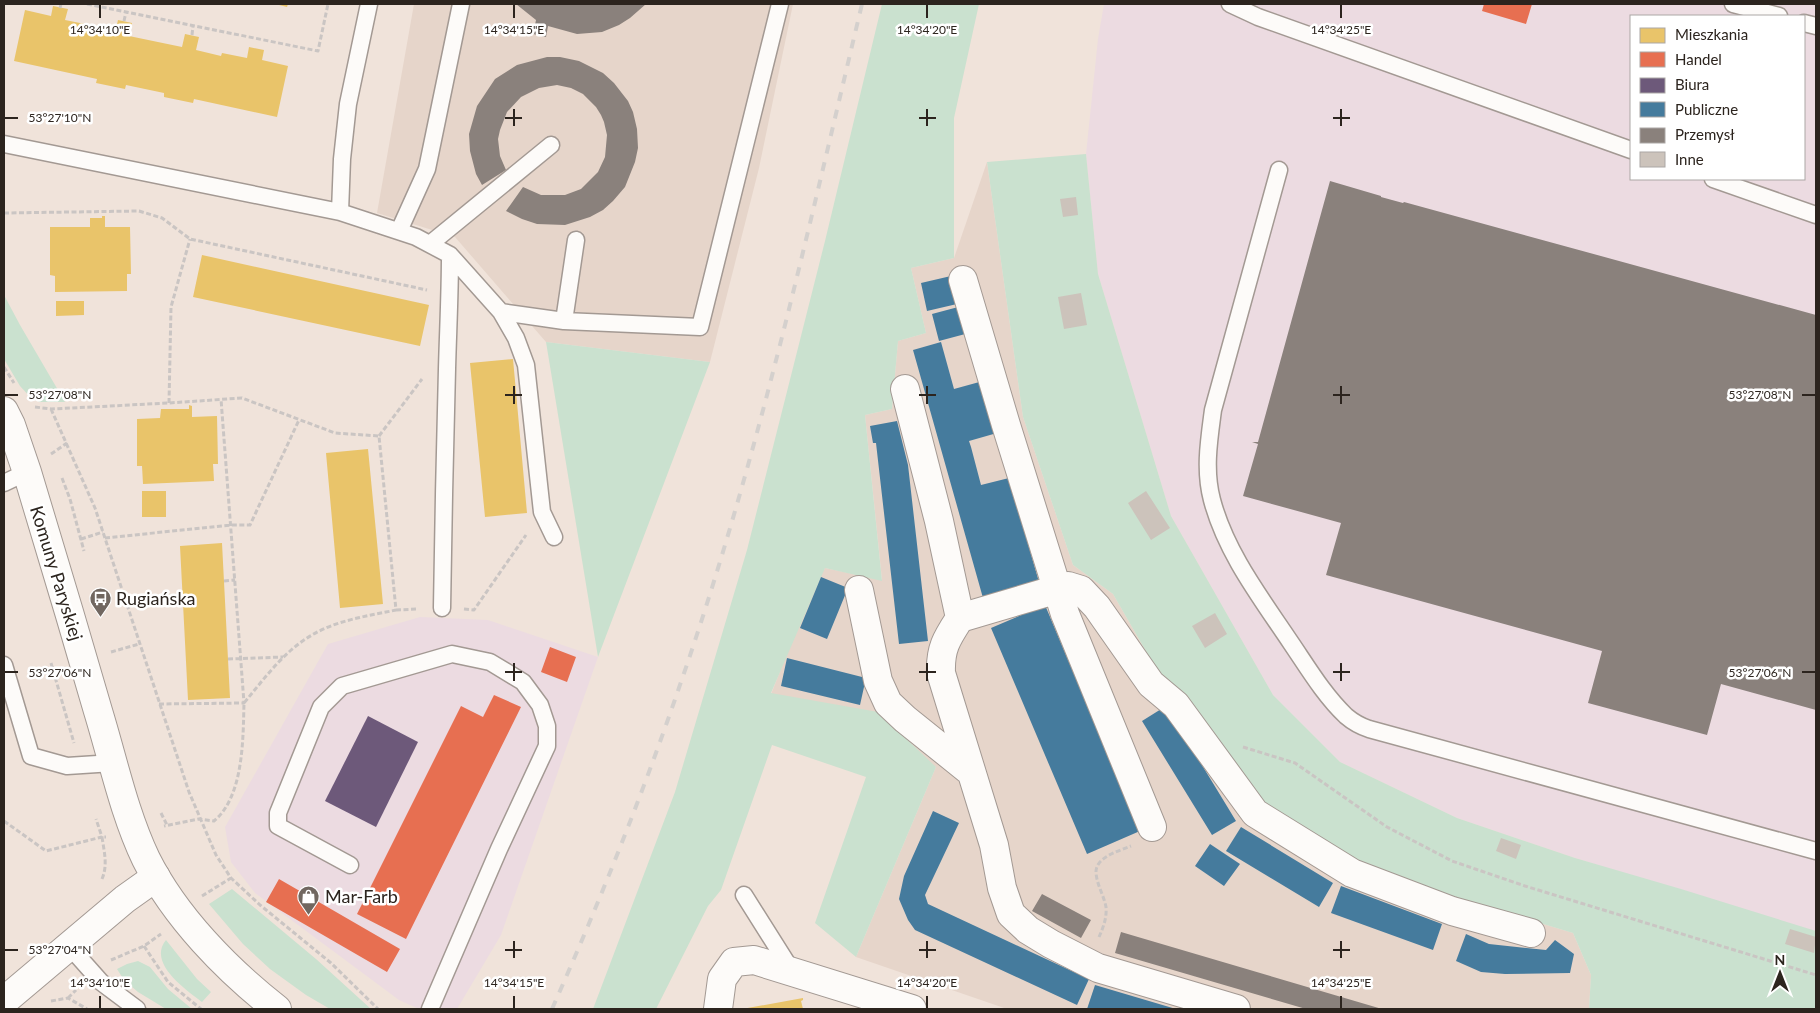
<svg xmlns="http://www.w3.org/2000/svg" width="1820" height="1013" font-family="Lato,sans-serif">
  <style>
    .commercial { fill: #ecdbe1; fill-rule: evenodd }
    .industrial { fill: #e6d5ca }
    .green { fill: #cae1cf }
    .homes { fill: #e9c46a }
    .shops { fill: #e76f51 }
    .offices { fill: #6d597a }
    .public { fill: #457b9d }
    .industry { fill: #8a817c }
    .building { fill: #ccc3bb }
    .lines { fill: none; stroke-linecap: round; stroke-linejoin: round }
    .service-casing { stroke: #a39993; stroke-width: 19 }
    .minor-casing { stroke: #a39993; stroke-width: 30 }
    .tertiary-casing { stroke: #a39993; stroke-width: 30 }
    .path { stroke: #cac5c3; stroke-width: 3; stroke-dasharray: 5 2.5; stroke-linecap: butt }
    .service { stroke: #fdfbf9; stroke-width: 16 }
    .minor { stroke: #fdfbf9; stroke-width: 28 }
    .tertiary { stroke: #fdfbf9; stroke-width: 28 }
    .rail { stroke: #d4d0cd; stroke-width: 4; stroke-dasharray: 9 9; stroke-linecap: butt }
    .ticks { fill: none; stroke: #2c241e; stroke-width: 2 }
    .labels { text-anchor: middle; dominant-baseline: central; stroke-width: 5; stroke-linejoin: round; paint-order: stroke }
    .street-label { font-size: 18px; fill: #2c241e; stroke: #fff }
    .poi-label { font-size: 18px; fill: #2c241e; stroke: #fff; text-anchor: start }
    .ticks-label { font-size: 12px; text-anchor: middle; fill: #2c241e; stroke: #fff; stroke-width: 5; stroke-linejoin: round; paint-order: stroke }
  </style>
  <rect width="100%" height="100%" fill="#f0e3da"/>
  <!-- commercial -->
  <path class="commercial" d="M1104,4H1816V932L1575,858L1457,818L1340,762L1273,695L1171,516L1098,274L1086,154L1098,39ZM1631,16H1804V179H1631Z
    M420,617L488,620L598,657L501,935L457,1009H419L399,1000L255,893L231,862L225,827L328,644Z"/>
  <!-- industrial -->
  <path class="industrial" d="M414,4H793L759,168L710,362L546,342L455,237L377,213Z
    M987,162L1023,417L1073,565L1113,594L1159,674L1358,868L1573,933L1591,975L1589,1009H1007L856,957L936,767L771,694L813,589L825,568L882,580L865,415L892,409L898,341L926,333L911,268L954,258Z"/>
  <!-- green -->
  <path class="green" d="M882,4H979L954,118V258L911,268L926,333L898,341L892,409L865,415L882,581L825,568L771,693L878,712L936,767L856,957L815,923L866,777L772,745L721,890L708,906L656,1009H593L675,792L747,550L825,241Z
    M1086,154L1098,274L1171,516L1273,695L1340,762L1457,818L1575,858L1681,889L1816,931V1009H1589L1591,975L1573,933L1358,868L1262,806L1159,674L1113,594L1073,565L1023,417L987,162Z
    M4,295L20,325L65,402H40L31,398L20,386L4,359Z
    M546,342L710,362L598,657Z
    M232,889L316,959L371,1009H330L306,995L270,969L243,944L209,904Z
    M166,940L197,979L211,992L202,1002C186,990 147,963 166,940Z
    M138,961L150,967L168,989L192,1009H166L138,992L124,980L117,969L127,964Z"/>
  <!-- homes -->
  <path class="homes" d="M275,4H288L287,7Z
    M53,6L68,9L65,20L90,25V28L115,33L118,20L132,23L129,36L182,47L185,34L199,37L196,50L221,56L222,53L247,58L249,47L264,50L262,60L288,66L277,117L194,99L193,103L164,97V93L126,85L125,89L96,83L97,79L14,61L25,10L51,16Z
    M102,216H105V227H130L131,274H127V291L55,292V276L50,275V227H90V218H102Z
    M202,255L429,305L420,346L193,297Z
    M56,301H84V315L56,316Z
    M513,359L527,513L485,517L470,363Z
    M189,405L192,406V417L217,416L218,464H213L214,481L143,484L142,466H137V419L160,418L161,409H189Z
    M368,449L383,604L340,608L326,453Z
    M142,491H166V517H142Z
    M222,543L230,698L188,700L180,546Z
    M803,998V1000L801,1001L803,1009H742Z"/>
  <!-- shops -->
  <path class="shops" d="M1484,4H1532L1526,24L1482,11Z
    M550,647L576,657L567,682L541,672Z
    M494,695L521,707L406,939L357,914L461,706L483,717Z
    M279,879L400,949L387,972L266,902Z"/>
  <!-- offices -->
  <path class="offices" d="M368,716L418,742L376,827L325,801Z"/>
  <!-- public -->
  <path class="public" d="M951,276L957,304L927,311L921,283Z
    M962,306L969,333L939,341L932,314Z
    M941,342L954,389L983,381L997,433L969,441L971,447L981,485L1009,478L1039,582L983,598L913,350Z
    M897,421L908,465L928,641L899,644L876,443H873L870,426Z
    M821,577L848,588L827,639L800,628Z
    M1045,605L1140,831L1087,854L991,628Z
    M787,658L866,678L860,705L781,686Z
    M1166,706L1236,821L1212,835L1142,721Z
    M933,811L959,823L925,895L928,904L1089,979L1077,1005L915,930L908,920L899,899L904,876Z
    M1241,827L1333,883L1319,907L1226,851Z
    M1210,844L1240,864L1224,886L1195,866Z
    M1341,886L1442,924L1433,950L1331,913Z
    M1466,934L1489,944L1546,950L1555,940L1574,954L1570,973L1505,974L1481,972L1456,961Z
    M1095,985L1176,1009H1087Z"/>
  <!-- industry -->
  <path class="industry" d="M516,4H646L630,18L619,25L602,32L577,34L548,26L546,37L533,34L536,20Z
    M547,57H560L579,61L603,73L614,83L628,101L633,112L637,129L638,148L635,162L625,187L613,201L603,210L590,217L565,225L537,224L522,219L506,211L523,187L541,195H565L581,189L598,172L605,157L607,135L604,122L601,115L596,107L583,94L571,88L557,85L539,88L521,97L507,112L500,130L498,139L500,156L506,170L482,185L476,174L470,151L469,134L477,106L495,79L517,65Z
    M1330,181L1381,196V197L1403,203L1404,202L1816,315V710L1721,684L1707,735L1588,703L1602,651L1326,575L1341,523L1243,496L1258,444L1252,442H1258Z
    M1042,894L1091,920L1081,938L1032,911Z
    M1121,932L1382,1009H1306L1115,953Z"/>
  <!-- building -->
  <path class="building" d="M1076,197L1078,215L1063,217L1060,199Z
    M1081,293L1087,325L1064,329L1058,297Z
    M1146,491L1170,528L1151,540L1128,503Z
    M1215,613L1227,634L1205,648L1192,626Z
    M1501,838L1521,845L1516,859L1496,851Z
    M1790,929L1816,937L1814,953L1785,944Z"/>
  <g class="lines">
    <defs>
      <path id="service" d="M1230,4L1258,17L1631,150
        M1733,4L1779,16
        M1804,23L1816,26
        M4,144L340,212L416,237L450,255L501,312L516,338L526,365L542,512L554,537
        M1279,170L1213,410C1209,440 1204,470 1212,500C1226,553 1261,598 1291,643C1308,668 1324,695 1346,716C1353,722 1360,726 1369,729L1816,851
        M1713,179L1816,215
        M340,212L342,159L348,104L369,4
        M399,231L427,169L461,4
        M430,244L551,145
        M501,312L564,321L576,240
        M564,321L700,327L780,4
        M4,483L27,472
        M442,608C443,528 445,449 447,369C448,331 450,293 450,255
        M4,665L31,756L67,766L113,763
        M350,865L278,826V813L321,707L342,686L452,654L490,662L523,682L540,705L547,726V746L499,849L430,1009
        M744,895L792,971
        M69,946L101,982L137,1009"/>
      <path id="minor" d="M963,280L1006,425L1065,614L1152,827
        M905,389L939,521L960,618C947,638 940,648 941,673L994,845L1002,888L1011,914L1028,930L1051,944L1098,968L1236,1009
        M859,590L878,681L888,703L905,719L971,772
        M960,618L1068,586L1081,590L1097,607L1151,684L1176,705L1255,813L1352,873L1452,911L1531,933
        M4,1001L125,899L156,877
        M718,1009L722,979L734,962L754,960L912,1009"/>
      <path id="tertiary" d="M4,411L11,425L27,472C51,552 75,631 98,711C113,760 124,813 146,859C175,917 227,970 277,1009"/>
    </defs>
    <!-- service casing -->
    <use href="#service" class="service-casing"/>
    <!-- minor casing -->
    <use href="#minor" class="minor-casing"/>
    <!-- tertiary casing -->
    <use href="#tertiary" class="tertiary-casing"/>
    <!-- path -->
    <path class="path" d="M87,4L318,51L328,4
      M60,8L61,4
      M124,21L126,12
      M192,35L193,26
      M4,213L139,211L162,218L190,239L427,290
      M4,367L14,383
      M169,403L171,307L190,239
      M35,407L51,409L169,403L242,398L335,433L379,436L396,610C368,616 337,620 312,635C284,651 264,679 244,703C243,738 244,796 214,821L199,819L164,826
      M51,409L95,508L189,792L216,855L231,878L260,905L331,963L378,1009
      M379,436L422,379
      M51,454L67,443
      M62,478L70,499L84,551
      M105,538L231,525H250L299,420
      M81,539L103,532
      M224,581L235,580
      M464,609L474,610L526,535
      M396,610L418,609
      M111,652L139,644
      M228,659L283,657
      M51,663L74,743
      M159,704L244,703L221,399
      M1243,747L1295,763L1387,827L1452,861L1525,886L1816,975
      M161,813L167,825
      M4,821L46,851L102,837L96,819
      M102,879C108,865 104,851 102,837H106
      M202,896L231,878
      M1099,937C1103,928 1107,918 1106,907C1104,896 1097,885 1096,873C1095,857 1119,851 1131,846
      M144,946L168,982L201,1009
      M111,960L144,946L161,934
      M68,998L76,990
      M51,1001L68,998L87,1009"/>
    <!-- service -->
    <use href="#service" class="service"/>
    <!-- minor -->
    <use href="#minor" class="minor"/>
    <!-- tertiary -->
    <use href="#tertiary" class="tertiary"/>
    <!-- rail -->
    <path class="rail" d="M552,1009C600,901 644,791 682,679C758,459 808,230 862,4"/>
  </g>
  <!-- ticks -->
  <path class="ticks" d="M100,5V18M514,5V18M927,5V18M1341,5V18M514,109V126M927,109V126M1341,109V126M5,118H18M505,118H522M919,118H936M1333,118H1350M514,386V404M927,386V404M1341,386V404M5,395H18M505,395H522M919,395H936M1333,395H1350M1802,395H1815M514,663V681M927,663V681M1341,663V681M5,672H18M505,672H522M919,672H936M1333,672H1350M1802,672H1815M514,941V958M927,941V958M1341,941V958M5,950H18M505,950H522M919,950H936M1333,950H1350M100,996V1008M514,996V1008M927,996V1008M1341,996V1008"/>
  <!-- icons -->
  <defs>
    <symbol id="bus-pin" viewBox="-11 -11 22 30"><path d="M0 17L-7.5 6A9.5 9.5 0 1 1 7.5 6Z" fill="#716760" stroke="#fff"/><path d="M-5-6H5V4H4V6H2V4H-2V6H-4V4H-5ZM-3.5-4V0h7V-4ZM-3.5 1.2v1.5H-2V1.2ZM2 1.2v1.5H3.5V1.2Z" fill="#fff"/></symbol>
    <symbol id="shop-pin" viewBox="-11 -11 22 30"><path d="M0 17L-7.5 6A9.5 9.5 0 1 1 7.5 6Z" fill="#716760" stroke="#fff"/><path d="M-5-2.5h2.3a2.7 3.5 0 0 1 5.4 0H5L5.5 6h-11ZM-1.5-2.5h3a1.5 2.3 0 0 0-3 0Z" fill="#fff"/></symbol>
  </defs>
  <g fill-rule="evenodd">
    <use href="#bus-pin" x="88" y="586" width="25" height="34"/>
    <use href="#shop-pin" x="296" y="884" width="25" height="34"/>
  </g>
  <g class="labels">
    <!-- street labels -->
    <g class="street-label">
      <text transform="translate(57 573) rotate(73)">Komuny Paryskiej</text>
    </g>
    <!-- poi labels -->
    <g class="poi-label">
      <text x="116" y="598">Rugiańska</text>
      <text x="325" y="896">Mar-Farb</text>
    </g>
  </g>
  <g class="ticks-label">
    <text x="100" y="34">14°34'10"E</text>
    <text x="514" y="34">14°34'15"E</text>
    <text x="927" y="34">14°34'20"E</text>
    <text x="1341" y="34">14°34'25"E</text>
    <text x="60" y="122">53°27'10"N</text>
    <text x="60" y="399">53°27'08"N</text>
    <text x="1760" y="399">53°27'08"N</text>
    <text x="60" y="677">53°27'06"N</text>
    <text x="1760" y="677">53°27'06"N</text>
    <text x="60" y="954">53°27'04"N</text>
    <text x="100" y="987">14°34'10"E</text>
    <text x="514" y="987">14°34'15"E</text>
    <text x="927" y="987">14°34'20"E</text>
    <text x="1341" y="987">14°34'25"E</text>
  </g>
  <!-- border -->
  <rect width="1820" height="1013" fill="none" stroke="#2c241e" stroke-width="10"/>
  <!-- legend -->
  <rect x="1630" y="15" width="175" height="165" fill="#ffffff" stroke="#aba7a5"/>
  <rect x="1640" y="28" width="25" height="15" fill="#e9c46a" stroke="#aba7a5"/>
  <text x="1675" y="40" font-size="15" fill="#2c241e">Mieszkania</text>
  <rect x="1640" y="52" width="25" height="15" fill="#e76f51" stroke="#aba7a5"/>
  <text x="1675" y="65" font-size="15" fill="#2c241e">Handel</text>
  <rect x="1640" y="78" width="25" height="15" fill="#6d597a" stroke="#aba7a5"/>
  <text x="1675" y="90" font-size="15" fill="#2c241e">Biura</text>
  <rect x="1640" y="102" width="25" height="15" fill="#457b9d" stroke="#aba7a5"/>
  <text x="1675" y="115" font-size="15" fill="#2c241e">Publiczne</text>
  <rect x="1640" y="128" width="25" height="15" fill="#8a817c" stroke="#aba7a5"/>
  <text x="1675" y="140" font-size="15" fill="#2c241e">Przemysł</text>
  <rect x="1640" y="152" width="25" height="15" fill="#ccc3bb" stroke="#aba7a5"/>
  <text x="1675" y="165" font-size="15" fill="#2c241e">Inne</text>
  <!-- north arrow -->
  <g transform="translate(1780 973)" stroke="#ffffff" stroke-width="4" paint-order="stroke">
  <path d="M0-4L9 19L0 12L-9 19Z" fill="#2c241e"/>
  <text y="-8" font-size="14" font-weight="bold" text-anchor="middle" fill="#2c241e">N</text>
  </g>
</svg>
